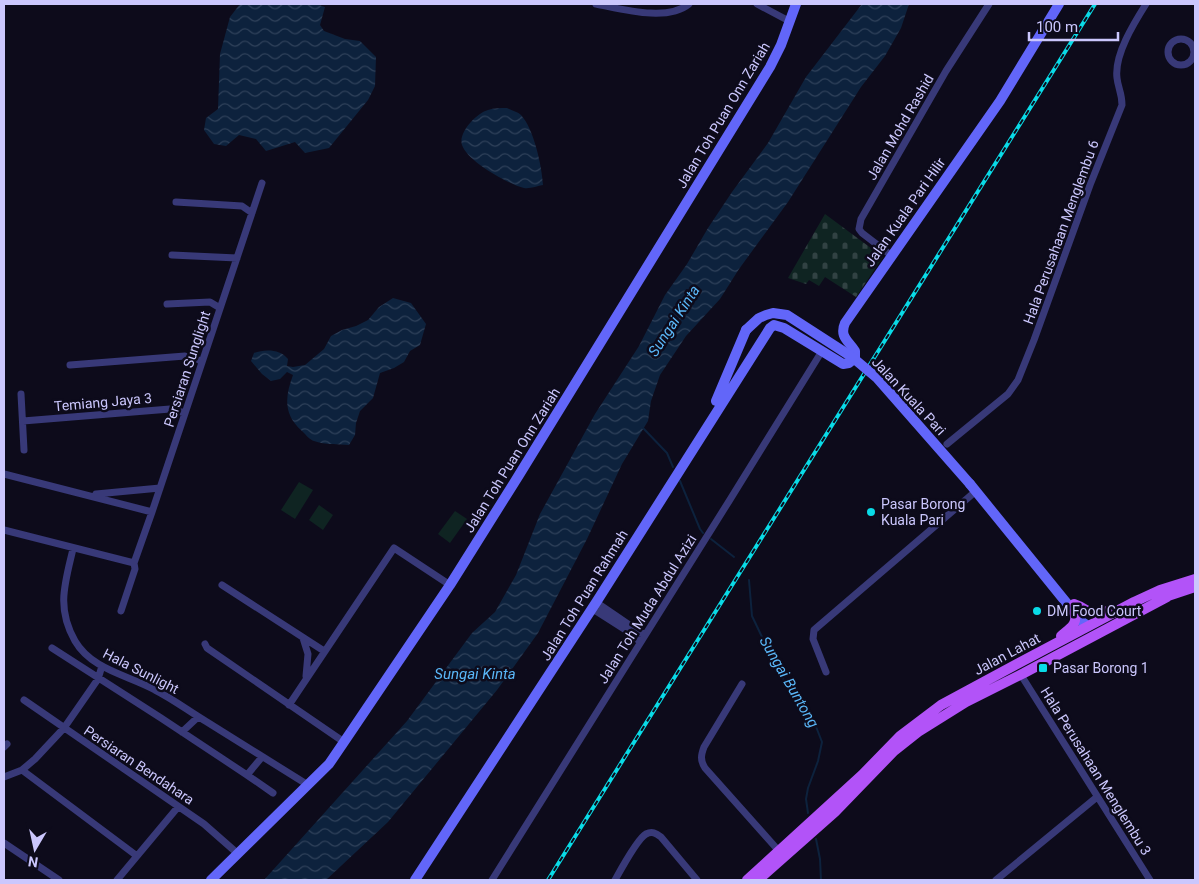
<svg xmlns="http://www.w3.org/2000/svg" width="1199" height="884" font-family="Roboto,sans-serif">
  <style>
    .grass { fill: #0f2422 }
    .cemetery { fill: url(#cemetery-stones) }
    .water { fill: url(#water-waves) }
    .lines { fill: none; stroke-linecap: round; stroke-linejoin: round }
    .stream { stroke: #0d223d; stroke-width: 2 }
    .street { stroke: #383978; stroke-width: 7 }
    .secondary { stroke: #6266f9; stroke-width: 10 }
    .primary { stroke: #b253f8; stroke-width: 10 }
    .rail-casing { stroke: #09dbe7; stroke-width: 4 }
    .rail { stroke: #0d0b1b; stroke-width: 2; stroke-dasharray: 5.5; stroke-linecap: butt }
    .secondary-bridge { stroke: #6266f9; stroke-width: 10 }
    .poi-dot { fill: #09dbe7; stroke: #0d0b1b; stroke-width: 2 }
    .labels { text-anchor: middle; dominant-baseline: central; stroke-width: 5; stroke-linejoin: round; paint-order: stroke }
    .street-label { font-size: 14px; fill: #cbc7fd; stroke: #0d0b1b }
    .poi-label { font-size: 14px; fill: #cbc7fd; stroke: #0d0b1b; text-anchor: start }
    .water-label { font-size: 15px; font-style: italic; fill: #5ab7f8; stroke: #0d0b1b }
  </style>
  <defs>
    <pattern id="cemetery-stones" width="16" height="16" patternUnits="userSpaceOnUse" patternTransform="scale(1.25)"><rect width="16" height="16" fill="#0f2422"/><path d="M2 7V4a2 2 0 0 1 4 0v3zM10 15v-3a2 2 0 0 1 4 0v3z" fill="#314243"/></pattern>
    <pattern id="water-waves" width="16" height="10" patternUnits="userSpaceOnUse" patternTransform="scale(1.25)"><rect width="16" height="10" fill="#0d223d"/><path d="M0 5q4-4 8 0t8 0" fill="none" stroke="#2f415a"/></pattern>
  </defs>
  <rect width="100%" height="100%" fill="#0d0b1b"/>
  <!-- grass -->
  <path class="grass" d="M299,482L313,490L295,519L281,510Z
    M319,505L333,515L323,530L309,520Z
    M455,511L467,519L450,543L438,534Z"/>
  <!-- cemetery -->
  <path class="cemetery" d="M825,214L883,257L856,297L825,277L819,286L809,280L806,284L788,278Z"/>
  <!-- water -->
  <path class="water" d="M240,4H316L325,7L320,25L324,31L345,39L360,41L376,57L375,86L368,100L329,148L305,153L295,142L266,151L256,139L239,135L226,146L214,144L204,130L206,118L218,109L220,54L230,17Z
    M862,4H909L901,28L885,56L861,87L788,202L739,269L720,299L686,336L660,375L651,401L648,421L622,464L587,539L538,633L497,690L388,822L326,880H264L407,721L472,633L495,612L516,575L540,514L595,414L639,346L665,295L687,264L708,228L732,192L768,143L806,77Z
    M507,108C511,110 518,112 521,115C534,129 542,167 543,185C537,186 530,189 524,188C508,184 467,161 462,145C458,132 477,113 488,110C494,108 501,108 507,108Z
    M393,298L411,303L426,324L420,345L410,351L404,362L394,368L380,373L373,398L360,411L356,423L355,435L349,445C338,444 325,445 314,441C310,440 306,435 302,431C283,414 285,397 293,375L287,372L280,379L271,381L262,374L251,361L254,353C265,349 280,349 288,359L287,366L293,367L305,365L324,349L331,336L342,330L356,326L368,320L379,307Z"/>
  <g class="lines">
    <!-- stream -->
    <path class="stream" d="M643,428L667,453L673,467
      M680,481L700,529L703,533
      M711,539L734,557
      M749,580L752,616L772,658L791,693L813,719L822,742L818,761L808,788L806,799L808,813
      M816,839L820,859L821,880"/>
    <!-- street -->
    <path class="street" d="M596,4C622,9 667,22 689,4
      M757,4L789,21
      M1168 52a13 13 0 1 1 26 0a13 13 0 1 1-26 0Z
      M176,202L242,206L252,213
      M172,255L237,258
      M892,256L862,233L859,229L861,219L946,71L989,4
      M167,304L210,302L220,308
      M70,365L185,356L202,361
      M21,394L24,450
      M23,421L170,409L185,413
      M947,444L1008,394L1018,380L1034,340L1090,185L1122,105C1122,93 1118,88 1117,78C1114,55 1134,23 1146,4
      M4,474L152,512
      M96,494L160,488
      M4,530L134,563
      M73,549C65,583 56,608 75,641C92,670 128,675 155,690C173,699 190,712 207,722C241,743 274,764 308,785
      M134,563L152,512L262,183
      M222,585L324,651
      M597,601L600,605L641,633L645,634
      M121,611L135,569L134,563
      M591,611H596L632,634L640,642
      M303,638L308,654L306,676
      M205,644L207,648L344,742
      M52,648L161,718L247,775
      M826,672L813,639L814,630L976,491
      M1021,675L1150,880
      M742,684L704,747C701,755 700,760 705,768L778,850
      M24,700L204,824L237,853
      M289,705L394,548L450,585
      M182,732L198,717
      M4,747L7,744
      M262,757L247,775L273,793
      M22,770L137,856
      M4,777L22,770L35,759L64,728L98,679L102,666
      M4,843L59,880
      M117,880L178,807
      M492,880C602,704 713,528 822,351
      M615,880C620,871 638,838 646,834C652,831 656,833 661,837L697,880
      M996,880L1097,797"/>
    <!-- secondary -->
    <path class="secondary" d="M716,401L746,330
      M970,484L1082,622L1088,626
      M211,880L329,764L344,742L450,585L519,475L770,67L781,45L796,4
      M415,880L597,601L770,328L774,325L784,328L843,364L849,363L855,358V351C849,341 839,337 845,323L1000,101L1059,4"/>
    <!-- primary -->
    <path class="primary" d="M1162,598L1195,587
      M1074,604C1089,609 1090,618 1107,611
      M1061,636C1069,629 1079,624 1074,612
      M747,880L862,775L900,736L941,705L1017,664L1134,602L1160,590L1195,579
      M758,880L835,812L894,751L918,732L966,702L1024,673L1167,597"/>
    <defs>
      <path id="rail" d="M548,880L1095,4"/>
    </defs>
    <!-- rail casing -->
    <use href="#rail" class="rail-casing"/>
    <!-- rail -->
    <use href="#rail" class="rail"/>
    <!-- secondary-bridge -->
    <path class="secondary-bridge" d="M746,330L759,318L766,315L773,313L787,315L852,357L877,378L970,484"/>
  </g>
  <!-- markers -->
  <g class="poi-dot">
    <circle cx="871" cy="512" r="5"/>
    <circle cx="1037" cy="611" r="5"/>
    <rect x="1038" y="663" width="10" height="10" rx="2.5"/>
  </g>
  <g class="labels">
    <!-- street labels -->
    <g class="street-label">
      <text transform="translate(723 115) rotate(-59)">Jalan Toh Puan Onn Zariah</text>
      <text transform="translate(900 127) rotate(-60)">Jalan Mohd Rashid</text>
      <text transform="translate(905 212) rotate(-55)">Jalan Kuala Pari Hilir</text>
      <text transform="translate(1061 232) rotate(-70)">Hala Perusahaan Menglembu 6</text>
      <text transform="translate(187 369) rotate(-72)">Persiaran Sunglight</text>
      <text transform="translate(909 396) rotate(47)">Jalan Kuala Pari</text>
      <text transform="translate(103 402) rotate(-5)">Temiang Jaya 3</text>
      <text transform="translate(512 460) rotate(-58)">Jalan Toh Puan Onn Zariah</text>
      <text transform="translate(584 595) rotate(-58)">Jalan Toh Puan Rahmah</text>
      <text transform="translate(647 609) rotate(-58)">Jalan Toh Muda Abdul Azizi</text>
      <text transform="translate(1007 654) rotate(-28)">Jalan Lahat</text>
      <text transform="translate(141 671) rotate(27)">Hala Sunlight</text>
      <text transform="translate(139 765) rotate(34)">Persiaran Bendahara</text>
      <text transform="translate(1096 771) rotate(58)">Hala Perusahaan Menglembu 3</text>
    </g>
    <!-- poi labels -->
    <g class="poi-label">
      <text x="881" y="504">Pasar Borong<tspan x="881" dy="16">Kuala Pari</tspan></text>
      <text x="1047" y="611">DM Food Court</text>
      <text x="1053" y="668">Pasar Borong 1</text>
    </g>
    <!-- water labels -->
    <g class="water-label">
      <text transform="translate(674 321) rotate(-57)">Sungai Kinta</text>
      <text x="475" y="674">Sungai Kinta</text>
      <text transform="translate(789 682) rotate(60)">Sungai Buntong</text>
    </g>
  </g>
  <!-- border -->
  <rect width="1199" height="884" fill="none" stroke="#cbc7fd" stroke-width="10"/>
  <!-- north arrow -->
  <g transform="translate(35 849) rotate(189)" stroke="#0d0b1b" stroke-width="4" paint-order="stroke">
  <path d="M0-4L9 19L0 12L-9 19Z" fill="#cbc7fd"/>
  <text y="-8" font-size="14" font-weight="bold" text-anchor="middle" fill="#cbc7fd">N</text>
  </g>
  <!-- scale -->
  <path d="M1029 32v8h89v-8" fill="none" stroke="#cbc7fd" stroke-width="2.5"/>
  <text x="1036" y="32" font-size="15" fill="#cbc7fd" stroke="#0d0b1b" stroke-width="4" paint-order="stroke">100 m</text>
</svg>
